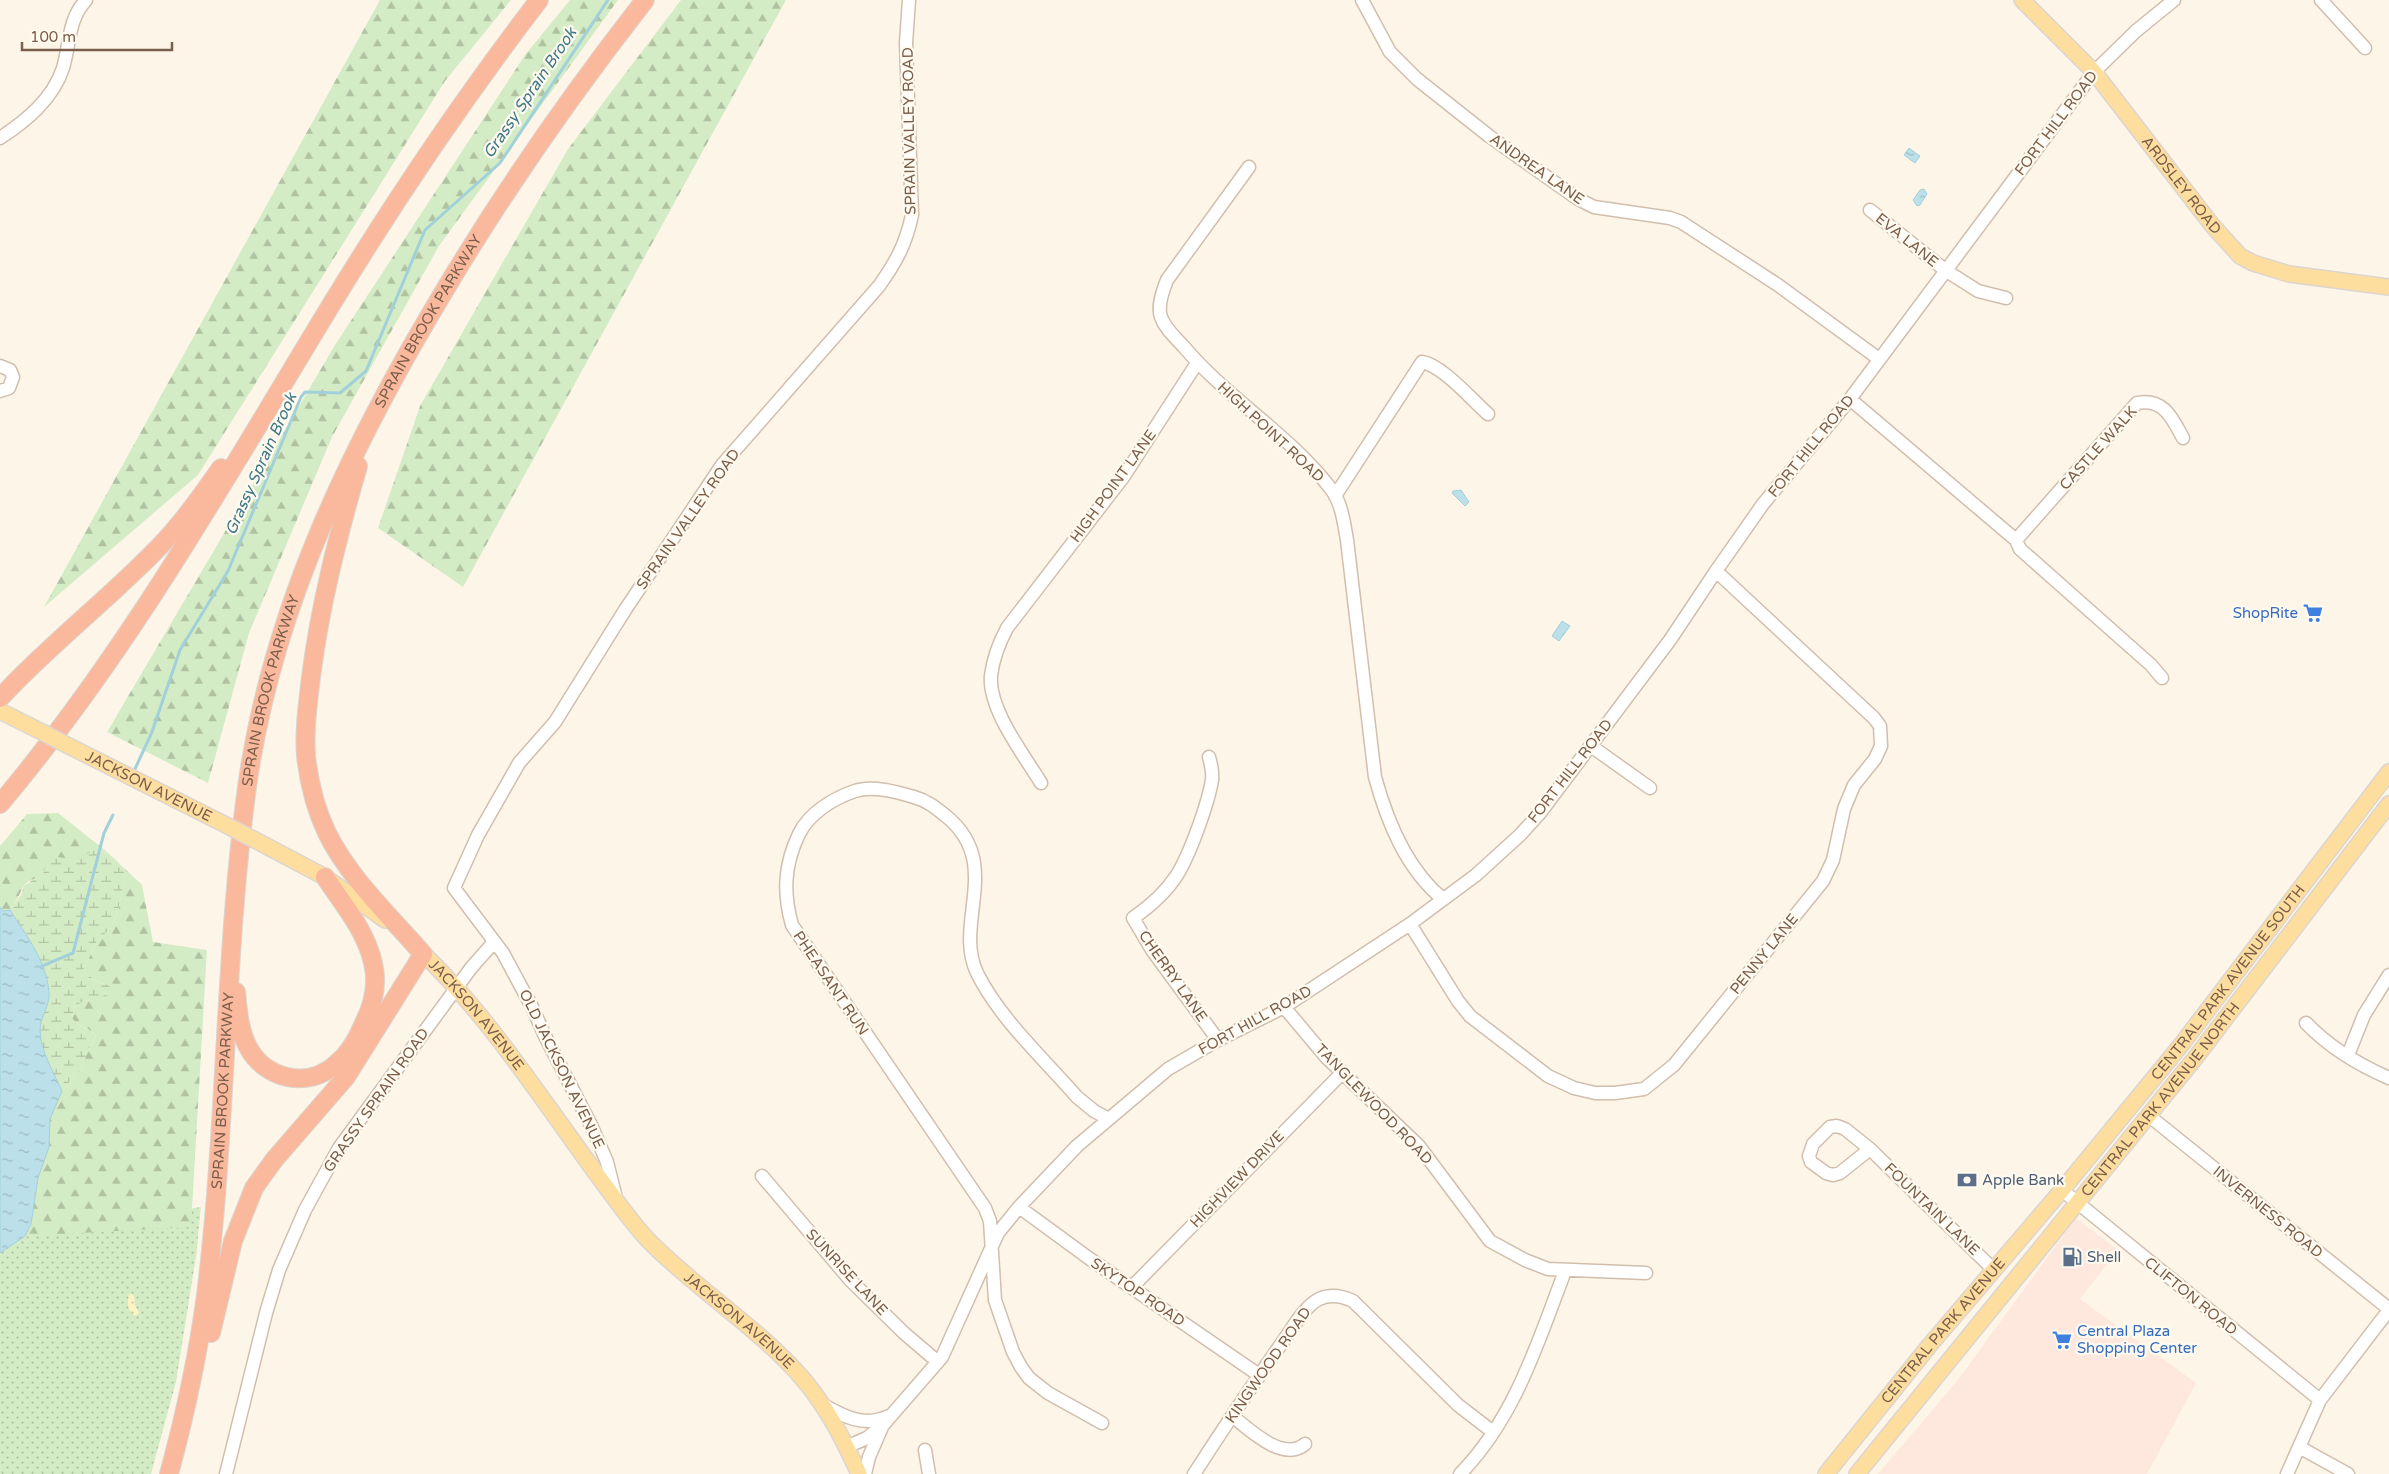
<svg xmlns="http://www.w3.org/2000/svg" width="2389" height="1474" font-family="'Varela Round',sans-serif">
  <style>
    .commercial { fill: #fee7dc }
    .grass { fill: url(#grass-dots) }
    .forest { fill: url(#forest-firs) }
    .wetland { fill: url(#wetland-marsh) }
    .sand { fill: url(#sand-dots) }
    .water { fill: url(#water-ripples); stroke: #a1d0db }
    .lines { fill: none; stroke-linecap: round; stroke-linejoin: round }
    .stream { stroke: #a1d0db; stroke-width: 3 }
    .minor-casing { stroke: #d1bead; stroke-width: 15 }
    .major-casing { stroke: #dcd5d0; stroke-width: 18 }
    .highway-casing { stroke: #dcd5d0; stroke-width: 20 }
    .minor { stroke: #fff; stroke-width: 12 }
    .major { stroke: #fede9f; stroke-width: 15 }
    .highway { stroke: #fab99d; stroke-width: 18 }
    .major-bridge-casing { stroke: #dcd5d0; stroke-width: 18; stroke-linecap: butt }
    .major-bridge { stroke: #fede9f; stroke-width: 15 }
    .labels { text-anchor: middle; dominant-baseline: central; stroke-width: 4.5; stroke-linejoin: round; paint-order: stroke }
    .street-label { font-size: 15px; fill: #7a5d4a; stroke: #fffaf0 }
    .shop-label { font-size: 15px; fill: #366cbe; stroke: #fffaf0; text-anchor: end }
    .service-label { font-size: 15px; fill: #4e5e75; stroke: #fffaf0; text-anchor: start }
    .water-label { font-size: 16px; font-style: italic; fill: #3f7887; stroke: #fffaf0 }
  </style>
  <defs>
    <pattern id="grass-dots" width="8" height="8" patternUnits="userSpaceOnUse" patternTransform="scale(1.25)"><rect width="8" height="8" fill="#d4ecc5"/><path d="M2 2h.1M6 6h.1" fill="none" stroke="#b1c2a2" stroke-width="1.8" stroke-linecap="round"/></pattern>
    <pattern id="forest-firs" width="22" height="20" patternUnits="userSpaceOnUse" patternTransform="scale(1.25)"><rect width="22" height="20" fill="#d4ecc5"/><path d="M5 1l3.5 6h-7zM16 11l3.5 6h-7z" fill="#b1c2a2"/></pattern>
    <pattern id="wetland-marsh" width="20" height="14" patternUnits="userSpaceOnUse" patternTransform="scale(1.25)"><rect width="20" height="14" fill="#d4ecc5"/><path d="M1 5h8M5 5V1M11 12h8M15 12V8" fill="none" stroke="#b1c2a2"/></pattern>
    <pattern id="sand-dots" width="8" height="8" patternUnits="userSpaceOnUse" patternTransform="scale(1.25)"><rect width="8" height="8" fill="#fef3c2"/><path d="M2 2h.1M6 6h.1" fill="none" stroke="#d3c8a0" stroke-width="1.8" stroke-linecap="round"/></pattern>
    <pattern id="water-ripples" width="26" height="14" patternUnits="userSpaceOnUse" patternTransform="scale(1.25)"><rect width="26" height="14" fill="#bbe0e9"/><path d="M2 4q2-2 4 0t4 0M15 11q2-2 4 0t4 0" fill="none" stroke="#9db9bf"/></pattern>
  </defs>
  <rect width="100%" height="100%" fill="#fdf6e8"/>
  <!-- commercial -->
  <path class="commercial" d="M2076,1218L2118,1250L2080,1299L2196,1383L2147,1474H1878L1957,1381Z"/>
  <!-- grass -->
  <path class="grass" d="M201,1207L196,1257L176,1382L151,1474H0V1243L16,1229L49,1231Z"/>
  <!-- forest -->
  <path class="forest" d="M380,0H511L445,81L198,475L44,607Z
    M570,0H618L439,246L332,437L249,633L208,783L107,732L335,345L525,55Z
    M681,0H786L463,587L378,528L420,406L568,149Z
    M58,813L111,855L101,850L78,861L61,858L48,862C40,885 31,875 24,886C19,894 16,903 10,910L3,911L0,907V846L27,814Z
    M121,865L142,885L153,942L207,950L191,1227L25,1236L31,1224L38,1178L49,1147L50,1119L62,1091L82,1066L86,1054L96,1036C89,1026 79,1029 72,1018L74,1008L83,1001L93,1000L109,985L99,983L83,971L96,942L111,928L118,910L126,874Z"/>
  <!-- wetland -->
  <path class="wetland" d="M101,850C113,856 120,862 126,874L118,910L111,928L96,942L83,971L99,983L109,985L111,993L93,1000L83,1001L74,1008L72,1018C78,1028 89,1027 96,1036L86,1054L82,1066L62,1091C54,1073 40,1050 40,1030C40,1018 50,1005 49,993C47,962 26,935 10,910L21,895L24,886L44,872L48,861L54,856L78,861L91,851Z"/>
  <!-- sand -->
  <path class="sand" d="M131,1294L134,1296L135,1305L139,1313L135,1316L128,1308V1296Z"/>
  <!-- water -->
  <path class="water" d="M1909,148L1920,156L1915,163L1904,155Z
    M1924,189L1927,194L1920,205L1917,206L1913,200L1920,190Z
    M1461,490L1469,502L1465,506L1452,493L1453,491Z
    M1562,621L1570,626L1559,641L1552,636Z
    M0,907L3,911L10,910C26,935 47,962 49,993C50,1005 40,1018 40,1030C40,1050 54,1073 62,1091L50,1119L49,1147L38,1178L31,1224L25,1236L0,1253Z"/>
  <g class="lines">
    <!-- stream -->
    <path class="stream" d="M135,769L152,732L180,650L228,571L301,397L305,392L340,393L366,371L425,230L500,163L608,0
      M42,966L73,953L104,833L113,815"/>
    <defs>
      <path id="minor" d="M1362,0L1390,52L1417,79L1489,136L1578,199L1594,207L1670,218L1681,222L1778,285L1879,359
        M2321,0L2365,48
        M0,138C26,121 53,99 63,68C70,45 68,19 86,0
        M1249,167L1167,280C1163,290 1157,306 1161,317C1165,329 1176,338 1184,347C1228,399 1290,435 1331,489C1342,503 1344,524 1347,540L1375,777C1387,821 1406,869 1443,899
        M1870,210L1945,270L1978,291L2006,298
        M0,366L10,370L13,377L9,388L0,391
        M1850,399L2016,540L2020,549L2151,665L2162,678
        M1335,496L1422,362C1442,365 1472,400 1488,414
        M2016,540L2137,403C2164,398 2172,418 2183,438
        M1591,746L1650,788
        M1209,757C1211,764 1213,772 1212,780C1208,804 1190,854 1177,875C1166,892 1149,907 1133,918L1152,950L1218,1040
        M1041,783C1024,755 988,709 991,676C993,658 999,643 1007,628L1124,476L1197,363
        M1410,924L1458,1001L1470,1016L1548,1076L1574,1088L1595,1093H1615L1644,1089L1674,1065L1823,881L1833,860L1844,809L1854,785L1875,759L1881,746L1880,726L1874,718L1716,571
        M1284,1007L1326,1057L1419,1146L1490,1241L1525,1260L1548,1269L1646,1273
        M2306,1023C2329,1047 2359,1065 2389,1078
        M2348,1055L2364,1015L2389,975
        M2148,1115L2389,1309
        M1870,1149L1840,1173L1833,1175L1826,1173L1811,1162L1809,1156L1813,1144L1830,1127L1837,1126L1845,1129L1870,1149L1993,1269
        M762,1176L851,1281L904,1333L938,1362
        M2062,1190L2320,1400
        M616,1198L607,1162L591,1125L545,1036L532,1007L503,953L454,888L478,835L519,763L555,722L625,610L722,465L879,286C896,262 906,244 912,215L906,43L909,0
        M1019,1207L1090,1259L1259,1375
        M1132,1287L1343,1072
        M820,1403C843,1416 863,1428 889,1416
        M1232,1416C1249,1429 1283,1463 1305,1444
        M1102,1423L1048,1393L1029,1378L1021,1367L1013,1352L995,1300L990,1221L985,1208L792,925C783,893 784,865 799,834C809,813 834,798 855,791C872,785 897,792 914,797C928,801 936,808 946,816C1004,863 953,923 977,973C1000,1019 1043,1058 1077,1097L1094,1111L1109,1119
        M846,1447L867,1438L883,1425L942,1357L998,1233L1019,1207L1077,1146L1168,1069L1218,1040L1284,1007L1410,924L1476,875L1520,835L1540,813L1670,640L1716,571L1763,504L1850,399L2094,72L2136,31L2174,0
        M2299,1447L2348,1474
        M925,1450L929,1474
        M226,1474L266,1313L279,1270L305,1210L339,1148L471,968L494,942
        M865,1474L869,1457L882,1427
        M1194,1474C1223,1429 1253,1384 1284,1340C1294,1326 1304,1307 1319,1299C1330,1294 1342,1296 1353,1301L1458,1405L1493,1432
        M1460,1474C1515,1418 1538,1342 1565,1271
        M2287,1474L2320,1400L2389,1310"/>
      <g id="major">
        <path id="s1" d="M2022,0L2094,72L2212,225L2240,256L2253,263L2289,274L2389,287"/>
        <path d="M0,711L42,732"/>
        <path id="s2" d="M63,743L230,827"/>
        <path d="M255,840L325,877L385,920"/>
        <path id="s3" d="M416,947C488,1013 545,1105 604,1184C618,1203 632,1223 648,1240C697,1290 758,1327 803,1379C826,1406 845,1442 859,1474"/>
        <path id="s4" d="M1826,1474L1929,1346L2062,1190L2181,1045L2389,772"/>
        <path id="s5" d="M1857,1474L2196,1057L2389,804"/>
      </g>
      <g id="highway">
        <path d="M0,698C50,644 109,599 160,546C183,522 202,495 221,468"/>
        <path d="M0,804C128,652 225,479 328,310C393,203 463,99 539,0"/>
        <path d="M236,992C238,1011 239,1030 248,1047C265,1079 307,1089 335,1065C348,1055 357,1040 363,1025C373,1006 378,984 373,963C366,931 343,904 325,877"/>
        <path d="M211,1333L233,1241L254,1188L274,1160L346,1077L423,954C390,916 349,878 327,833C315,808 309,783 306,756C304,730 308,703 311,677C320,605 338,536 358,466"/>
        <path id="s6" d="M169,1474C185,1415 198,1356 206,1295C227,1126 224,956 247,787C272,607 353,442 446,288C506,188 573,92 645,0"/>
      </g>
    </defs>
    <!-- minor casing -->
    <use href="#minor" class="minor-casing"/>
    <!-- major casing -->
    <use href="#major" class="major-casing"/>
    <!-- highway casing -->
    <use href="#highway" class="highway-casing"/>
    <!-- minor -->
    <use href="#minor" class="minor"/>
    <!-- major -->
    <use href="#major" class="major"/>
    <!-- highway -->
    <use href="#highway" class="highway"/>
    <defs>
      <path id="major-bridge" d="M42,732L63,743
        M230,827L255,840"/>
    </defs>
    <!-- major-bridge casing -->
    <use href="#major-bridge" class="major-bridge-casing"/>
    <!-- major-bridge -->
    <use href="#major-bridge" class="major-bridge"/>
  </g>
  <!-- icons -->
  <defs>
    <symbol id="supermarket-bare" viewBox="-9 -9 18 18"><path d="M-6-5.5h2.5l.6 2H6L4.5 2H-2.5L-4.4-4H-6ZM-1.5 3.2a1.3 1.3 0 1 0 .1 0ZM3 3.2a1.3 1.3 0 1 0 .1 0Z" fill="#3f7fe0" stroke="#fffaf0" stroke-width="2.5" paint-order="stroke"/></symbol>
    <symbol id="bank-bare" viewBox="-9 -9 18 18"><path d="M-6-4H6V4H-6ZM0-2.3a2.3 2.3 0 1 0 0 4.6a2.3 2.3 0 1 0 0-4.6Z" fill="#5c6f8a" stroke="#fffaf0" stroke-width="2.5" paint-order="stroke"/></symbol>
    <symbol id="fuel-bare" viewBox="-9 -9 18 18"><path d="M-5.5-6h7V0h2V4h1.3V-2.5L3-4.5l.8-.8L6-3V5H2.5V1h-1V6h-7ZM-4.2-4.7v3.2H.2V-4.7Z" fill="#5c6f8a" stroke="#fffaf0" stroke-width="2.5" paint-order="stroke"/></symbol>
  </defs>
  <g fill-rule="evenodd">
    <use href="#supermarket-bare" x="2299" y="599" width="28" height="28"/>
    <use href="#bank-bare" x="1953" y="1166" width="28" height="28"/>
    <use href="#fuel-bare" x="2058" y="1243" width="28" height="28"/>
    <use href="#supermarket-bare" x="2048" y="1326" width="28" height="28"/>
  </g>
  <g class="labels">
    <!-- street labels -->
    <g class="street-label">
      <text transform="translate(2056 123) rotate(-53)">FORT HILL ROAD</text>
      <text transform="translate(909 131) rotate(-91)">SPRAIN VALLEY ROAD</text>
      <text transform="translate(1537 169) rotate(35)">ANDREA LANE</text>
      <text stroke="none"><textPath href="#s1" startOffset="245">ARDSLEY ROAD</textPath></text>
      <text transform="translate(1907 240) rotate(39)">EVA LANE</text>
      <text stroke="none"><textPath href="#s6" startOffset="1196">SPRAIN BROOK PARKWAY</textPath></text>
      <text transform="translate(1271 432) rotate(43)">HIGH POINT ROAD</text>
      <text transform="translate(1811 446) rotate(-51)">FORT HILL ROAD</text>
      <text transform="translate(2098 448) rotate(-48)">CASTLE WALK</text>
      <text transform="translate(1113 486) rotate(-54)">HIGH POINT LANE</text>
      <text transform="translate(688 519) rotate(-55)">SPRAIN VALLEY ROAD</text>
      <text stroke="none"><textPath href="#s6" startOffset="792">SPRAIN BROOK PARKWAY</textPath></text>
      <text transform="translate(1570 771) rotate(-52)">FORT HILL ROAD</text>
      <text stroke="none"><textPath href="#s2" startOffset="96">JACKSON AVENUE</textPath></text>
      <text transform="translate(1764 954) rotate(-51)">PENNY LANE</text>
      <text transform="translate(1173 976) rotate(55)">CHERRY LANE</text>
      <text stroke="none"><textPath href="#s4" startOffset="635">CENTRAL PARK AVENUE SOUTH</textPath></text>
      <text transform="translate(831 983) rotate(56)">PHEASANT RUN</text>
      <text stroke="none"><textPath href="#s3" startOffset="91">JACKSON AVENUE</textPath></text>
      <text transform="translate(1255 1020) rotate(-29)">FORT HILL ROAD</text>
      <text transform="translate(562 1069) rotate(64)">OLD JACKSON AVENUE</text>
      <text stroke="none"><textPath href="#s6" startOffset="388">SPRAIN BROOK PARKWAY</textPath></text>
      <text stroke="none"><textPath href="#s5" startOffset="482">CENTRAL PARK AVENUE NORTH</textPath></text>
      <text transform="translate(376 1100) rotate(-55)">GRASSY SPRAIN ROAD</text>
      <text transform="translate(1374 1104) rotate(46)">TANGLEWOOD ROAD</text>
      <text transform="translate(1237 1179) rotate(-46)">HIGHVIEW DRIVE</text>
      <text transform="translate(1932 1209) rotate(44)">FOUNTAIN LANE</text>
      <text transform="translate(2268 1212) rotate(39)">INVERNESS ROAD</text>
      <text transform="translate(847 1272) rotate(47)">SUNRISE LANE</text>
      <text transform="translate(1138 1292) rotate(34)">SKYTOP ROAD</text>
      <text transform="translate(2191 1296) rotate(39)">CLIFTON ROAD</text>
      <text stroke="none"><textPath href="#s3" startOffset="496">JACKSON AVENUE</textPath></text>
      <text stroke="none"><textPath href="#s4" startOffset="185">CENTRAL PARK AVENUE</textPath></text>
      <text transform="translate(1268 1365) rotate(-55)">KINGWOOD ROAD</text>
    </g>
    <!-- shop labels -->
    <g class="shop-label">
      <text x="2298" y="613">ShopRite</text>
      <text x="2077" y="1331" text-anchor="start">Central Plaza<tspan x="2077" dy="17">Shopping Center</tspan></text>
    </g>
    <!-- service labels -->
    <g class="service-label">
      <text x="1982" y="1180">Apple Bank</text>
      <text x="2087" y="1257">Shell</text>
    </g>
    <!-- water labels -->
    <g class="water-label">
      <text transform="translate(530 93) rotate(-56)">Grassy Sprain Brook</text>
      <text transform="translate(261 464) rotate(-66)">Grassy Sprain Brook</text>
    </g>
  </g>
  <!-- scale -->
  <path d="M22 42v8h150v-8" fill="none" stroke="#7a5d4a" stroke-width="2.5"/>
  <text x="30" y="42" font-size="15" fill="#7a5d4a" stroke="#fffaf0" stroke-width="4" paint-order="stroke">100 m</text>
</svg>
